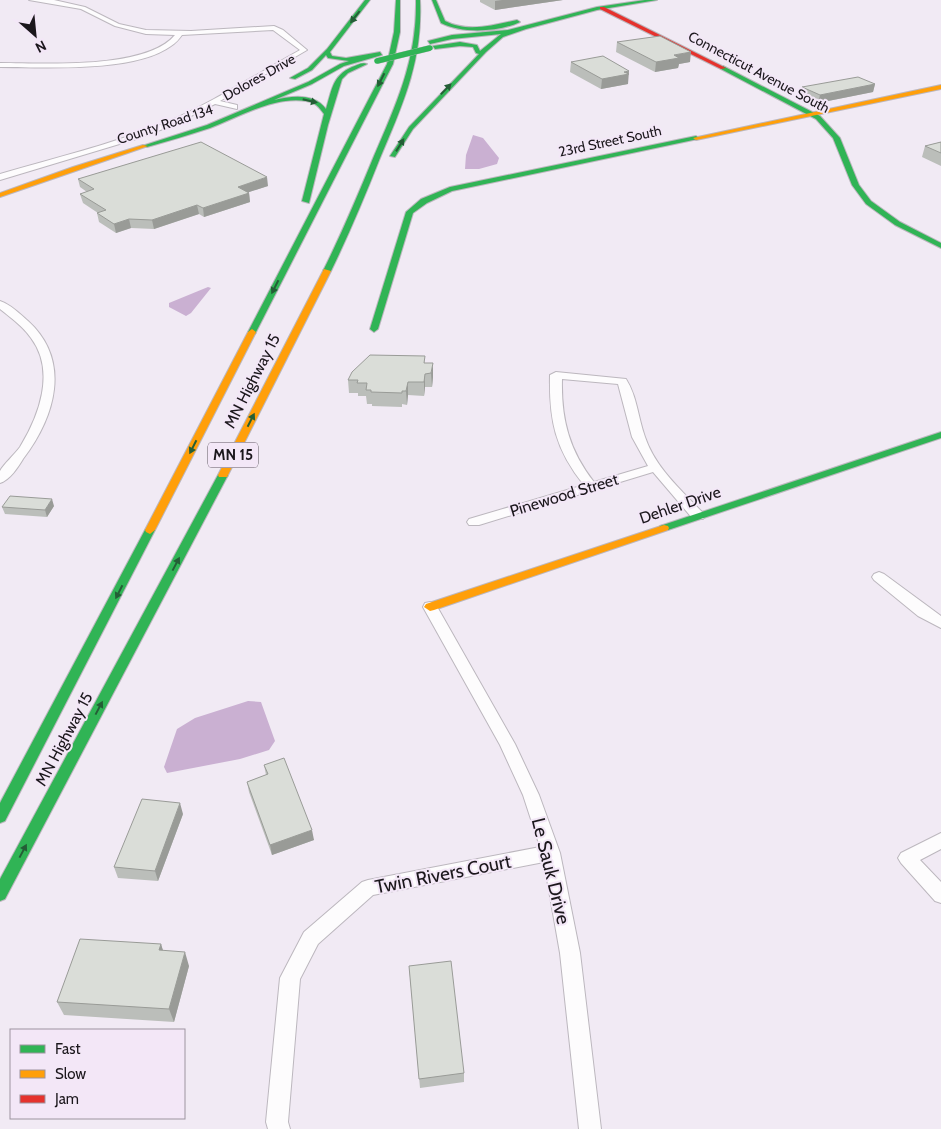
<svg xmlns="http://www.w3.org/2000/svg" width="941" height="1129" font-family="Cabin,sans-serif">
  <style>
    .water { fill: #cab0d2 }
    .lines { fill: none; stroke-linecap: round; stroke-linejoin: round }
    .street-casing { stroke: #bcb7be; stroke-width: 2 }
    .fast-casing { stroke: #bcb7be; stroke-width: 2 }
    .slow-casing { stroke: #bcb7be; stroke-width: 2 }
    .jam-casing { stroke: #bcb7be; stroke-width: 2 }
    .street { fill: #fdfcfd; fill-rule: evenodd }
    .fast { fill: #30b455; fill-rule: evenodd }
    .slow { fill: #ff9f0a; fill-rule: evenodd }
    .jam { fill: #e5322d; fill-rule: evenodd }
    .fast-bridge-casing { stroke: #bcb7be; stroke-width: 6; stroke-linecap: butt }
    .fast-bridge { stroke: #30b455; stroke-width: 5.5 }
    .wall { fill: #bbbeba }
    .shaded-wall { fill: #999b97 }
    .building { fill: #daddd8; stroke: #999b97 }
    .oneway { fill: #245e36 }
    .labels { text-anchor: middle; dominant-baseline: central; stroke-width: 4; stroke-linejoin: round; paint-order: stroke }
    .far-street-label { font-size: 14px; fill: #1b171c; stroke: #f3e7f7 }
    .shield { fill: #f3e7f7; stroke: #5c555e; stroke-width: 1 }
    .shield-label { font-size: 15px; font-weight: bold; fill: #1b171c }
    .street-label { font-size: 16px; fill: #1b171c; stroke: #f3e7f7 }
    .near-street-label { font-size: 19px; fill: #1b171c; stroke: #f3e7f7 }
  </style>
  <rect width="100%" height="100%" fill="#f1eaf4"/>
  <!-- water -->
  <path class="water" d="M473,135L483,138L499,158L497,164L479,169H465L466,155Z
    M208,287L211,288L191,313L186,316L169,307V303Z
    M248,701L261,702L275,741L269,750L240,759L167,773L164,767L177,729L195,718Z"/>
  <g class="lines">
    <defs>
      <path id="street" d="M29,0H54L85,7L119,24L146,30L191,31L274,26L283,30L307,50L220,101L237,105V109L215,104L171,126L136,139L0,180V174C55,158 112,144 165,123C212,103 255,75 300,50L273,30L182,35C179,39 176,43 171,46C134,73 45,67 0,67V63C44,63 146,70 175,35L146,34L115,26L81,9Z
        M0,301C10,304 20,314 28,321C72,361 55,417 23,459C18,467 10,480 0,483C0,480 0,474 0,471C3,465 15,454 20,447C39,416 56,371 31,338C23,326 11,318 0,309Z
        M556,372L626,379C637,396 638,418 645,437C655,467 681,490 703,513L705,516L703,519H693L653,472L479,525H469L467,522L469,519L584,485C555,449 549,420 550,375ZM562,379L618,384L632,437L648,466L594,482C569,450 561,419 562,379Z
        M879,572L884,574L941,616V628L918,616L874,580L872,577L874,574Z
        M430,602L435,603L515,744L539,795L560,853L580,953L601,1129H579L560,953L544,862L373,895L318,944L300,979L288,1122L290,1129H268L266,1122L280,978L304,932L362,882L368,880L540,847L523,795L500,745L423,607L425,603Z
        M941,833V849L920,860L941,882V903L935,901L901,863L898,858L901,853Z"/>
      <path id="fast" d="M365,0H370L330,52L332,56L346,58L380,52L382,55L344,66L312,84L274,100C292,96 314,93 326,109C332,90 332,76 352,67C358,65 362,62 367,64L348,73L342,79L328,125L309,203L302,201L324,114C319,107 315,102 306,101C274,96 239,117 210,128C189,135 168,141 147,147L142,146L207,125L308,82L340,64L349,61L328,58L326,55L312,70L295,79L290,78L308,68L327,49Z
        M396,0H400V32L393,64L256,332L255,334H249L248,332L387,64L394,32Z
        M416,0H420C423,60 403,104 380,158C365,196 349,234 331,271L324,273L323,271C342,233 358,195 374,156C397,103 417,59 416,0Z
        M432,0H436L445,21C468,33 493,25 517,20L520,22C499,32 462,34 441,23Z
        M645,0H657L597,10L526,29L503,37L486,52L413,129L395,157L390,156L409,127L479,54L476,53L473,47L460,46L435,49L433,46L460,42L477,45L480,51L501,34L452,39L430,44L428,41L452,35L508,30L597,7Z
        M723,66L820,116L840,138L859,185L871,201L900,222L941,243V248L895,225L866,204L852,185L833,138L816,119L721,69Z
        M696,136L699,138L698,139L452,191L427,203L413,213L378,329L374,332L370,329L406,212L421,199L450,187Z
        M941,432V438L668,530H660L659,528L660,526Z
        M223,472L228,475L5,899L0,901V879L218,475Z
        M150,526L155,530L5,821L0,823V803L145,530Z"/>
      <path id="slow" d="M941,85V89L696,140L693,138Z
        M143,145L148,146L0,197V193L73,167Z
        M324,269L331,271L228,475L227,477H219L218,475Z
        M252,329L256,332L155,530L150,534L146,532L145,530L248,332Z
        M664,525L668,526L669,528L668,530L434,610L430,611L424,607L426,604Z"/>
      <path id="jam" d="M600,7H604L726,68L721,69L600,9Z"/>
    </defs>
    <!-- street casing -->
    <use href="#street" class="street-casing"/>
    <!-- fast casing -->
    <use href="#fast" class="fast-casing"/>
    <!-- slow casing -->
    <use href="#slow" class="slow-casing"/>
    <!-- jam casing -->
    <use href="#jam" class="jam-casing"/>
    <!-- street -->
    <use href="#street" class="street"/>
    <!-- fast -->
    <use href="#fast" class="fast"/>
    <!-- slow -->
    <use href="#slow" class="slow"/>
    <!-- jam -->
    <use href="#jam" class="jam"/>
    <defs>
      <path id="fast-bridge" d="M377,61L430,48"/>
    </defs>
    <!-- fast-bridge casing -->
    <use href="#fast-bridge" class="fast-bridge-casing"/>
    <!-- fast-bridge -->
    <use href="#fast-bridge" class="fast-bridge"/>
  </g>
  <!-- wall -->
  <path class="wall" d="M480,0H563L495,10L480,2Z
    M617,42L690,62L679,64L678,68L655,72L616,52Z
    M571,62L628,74V84L601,89L570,72Z
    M875,84L873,92L818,103L800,94L802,87Z
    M941,142V166L922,157L925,146Z
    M78,179L268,186L249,192L250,202L204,217L199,214L154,229L131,228L116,233L99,222L97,213H98L83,203L80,194L87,192L80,187Z
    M426,363L433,377L432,387H425L424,396L408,395L407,405L402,404V407L372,406V404H367L366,396H358V393H349L348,380Z
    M54,506L47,517L5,514L2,507Z
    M264,765L314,840L272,855L249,792L247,782L266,775Z
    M183,814L158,881L118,878L114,867Z
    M161,944L163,951L189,966L174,1022L64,1015L57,1002Z
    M409,966L464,1073V1082L420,1088Z"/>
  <!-- shaded-wall -->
  <path class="shaded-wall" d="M502,0H563L495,10V1Z
    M691,52L690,62L679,64L678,68L655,72L656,62L674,55Z
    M629,71L628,84L601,89L602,79L624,72Z
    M875,84L873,92L818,103L820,95Z
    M267,177L268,186L240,195L238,187Z
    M249,193L250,202L204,217L203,208Z
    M197,205L199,214L154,229L152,220Z
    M129,219L131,228L116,233L114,224Z
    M425,356V387L424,396V382Z
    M433,363V377L432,387L431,373Z
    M408,382V395L407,405L406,391Z
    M52,499L54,506L47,517L45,510Z
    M180,803L183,814L158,881L155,871Z
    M312,830L314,840L272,855L270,845Z
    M161,944L165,957L159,950Z
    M185,952L189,966L174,1022L169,1009Z"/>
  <!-- building -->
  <path class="building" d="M660,36L691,52L674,55L679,58L656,62L617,42Z
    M603,56L629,71L624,72L629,74L602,79L571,62Z
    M858,77L875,84L820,95L802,87Z
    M201,142L267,177L238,187L249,193L203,208L197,205L152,220L129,219L114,224L97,213L106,210L80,194L94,189L78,179Z
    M941,142V153L925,146Z
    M370,355L425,356L424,363H433L431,373L425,374L424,382H408L406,391H402V393L371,392V390H366L367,383H357L358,380H348L352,372Z
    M10,496L52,499L45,510L2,507Z
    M284,758L312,830L270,845L247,782L268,774L264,765Z
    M142,799L180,803L155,871L114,867Z
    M80,939L161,944L159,950L185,952L169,1009L57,1002Z
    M451,961L464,1073L419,1079L409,966Z"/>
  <!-- one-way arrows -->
  <defs><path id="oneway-solid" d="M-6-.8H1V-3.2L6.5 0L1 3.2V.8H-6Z" transform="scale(1.25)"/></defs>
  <g class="oneway">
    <use href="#oneway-solid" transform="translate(355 17) rotate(128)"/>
    <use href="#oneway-solid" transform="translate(381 80) rotate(117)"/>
    <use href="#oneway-solid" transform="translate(446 89) rotate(-46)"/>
    <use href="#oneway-solid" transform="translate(310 101) rotate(13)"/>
    <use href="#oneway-solid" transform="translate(400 145) rotate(-58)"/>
    <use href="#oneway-solid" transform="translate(275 287) rotate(117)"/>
    <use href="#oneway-solid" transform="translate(251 420) rotate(-63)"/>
    <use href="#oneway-solid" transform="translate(193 447) rotate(117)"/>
    <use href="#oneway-solid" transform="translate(176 564) rotate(-62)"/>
    <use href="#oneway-solid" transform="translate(119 592) rotate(117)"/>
    <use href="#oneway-solid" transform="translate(99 708) rotate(-62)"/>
    <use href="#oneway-solid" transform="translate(23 851) rotate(-62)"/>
  </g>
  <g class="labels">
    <!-- far-street labels -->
    <g class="far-street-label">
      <text transform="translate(759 72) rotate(28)">Connecticut Avenue South</text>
      <text transform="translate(259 77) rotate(-29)">Dolores Drive</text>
      <text transform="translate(165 124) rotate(-18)">County Road 134</text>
      <text transform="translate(610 141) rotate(-12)">23rd Street South</text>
    </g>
    <!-- shield labels -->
    <rect class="shield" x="208" y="442.5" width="50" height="25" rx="4"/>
    <g class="shield-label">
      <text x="233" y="455">MN 15</text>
    </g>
    <!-- street labels -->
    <g class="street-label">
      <text transform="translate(252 381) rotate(-63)">MN Highway 15</text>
      <text transform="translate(564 495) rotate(-17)">Pinewood Street</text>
      <text transform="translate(680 505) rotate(-19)">Dehler Drive</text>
      <text transform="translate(64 739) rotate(-62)">MN Highway 15</text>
    </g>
    <!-- near-street labels -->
    <g class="near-street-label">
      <text transform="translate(551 871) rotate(76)">Le Sauk Drive</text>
      <text transform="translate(443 874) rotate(-11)">Twin Rivers Court</text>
    </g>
  </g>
  <!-- legend -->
  <rect x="10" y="1029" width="175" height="90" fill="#f3e7f7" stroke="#9d949f"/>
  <rect x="20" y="1045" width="25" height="8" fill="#30b455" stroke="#9d949f"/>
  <text x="55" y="1054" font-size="15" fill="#1b171c">Fast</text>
  <rect x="20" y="1070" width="25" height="8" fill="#ff9f0a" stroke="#9d949f"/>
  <text x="55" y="1079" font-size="15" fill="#1b171c">Slow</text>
  <rect x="20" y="1095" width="25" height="8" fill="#e5322d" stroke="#9d949f"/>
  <text x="55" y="1104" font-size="15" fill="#1b171c">Jam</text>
  <!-- north arrow -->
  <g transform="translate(35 35) rotate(153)" stroke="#f3e7f7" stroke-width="4" paint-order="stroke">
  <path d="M0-4L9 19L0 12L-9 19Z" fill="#1b171c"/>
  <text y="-8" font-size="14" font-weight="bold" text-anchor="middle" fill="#1b171c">N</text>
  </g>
</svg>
